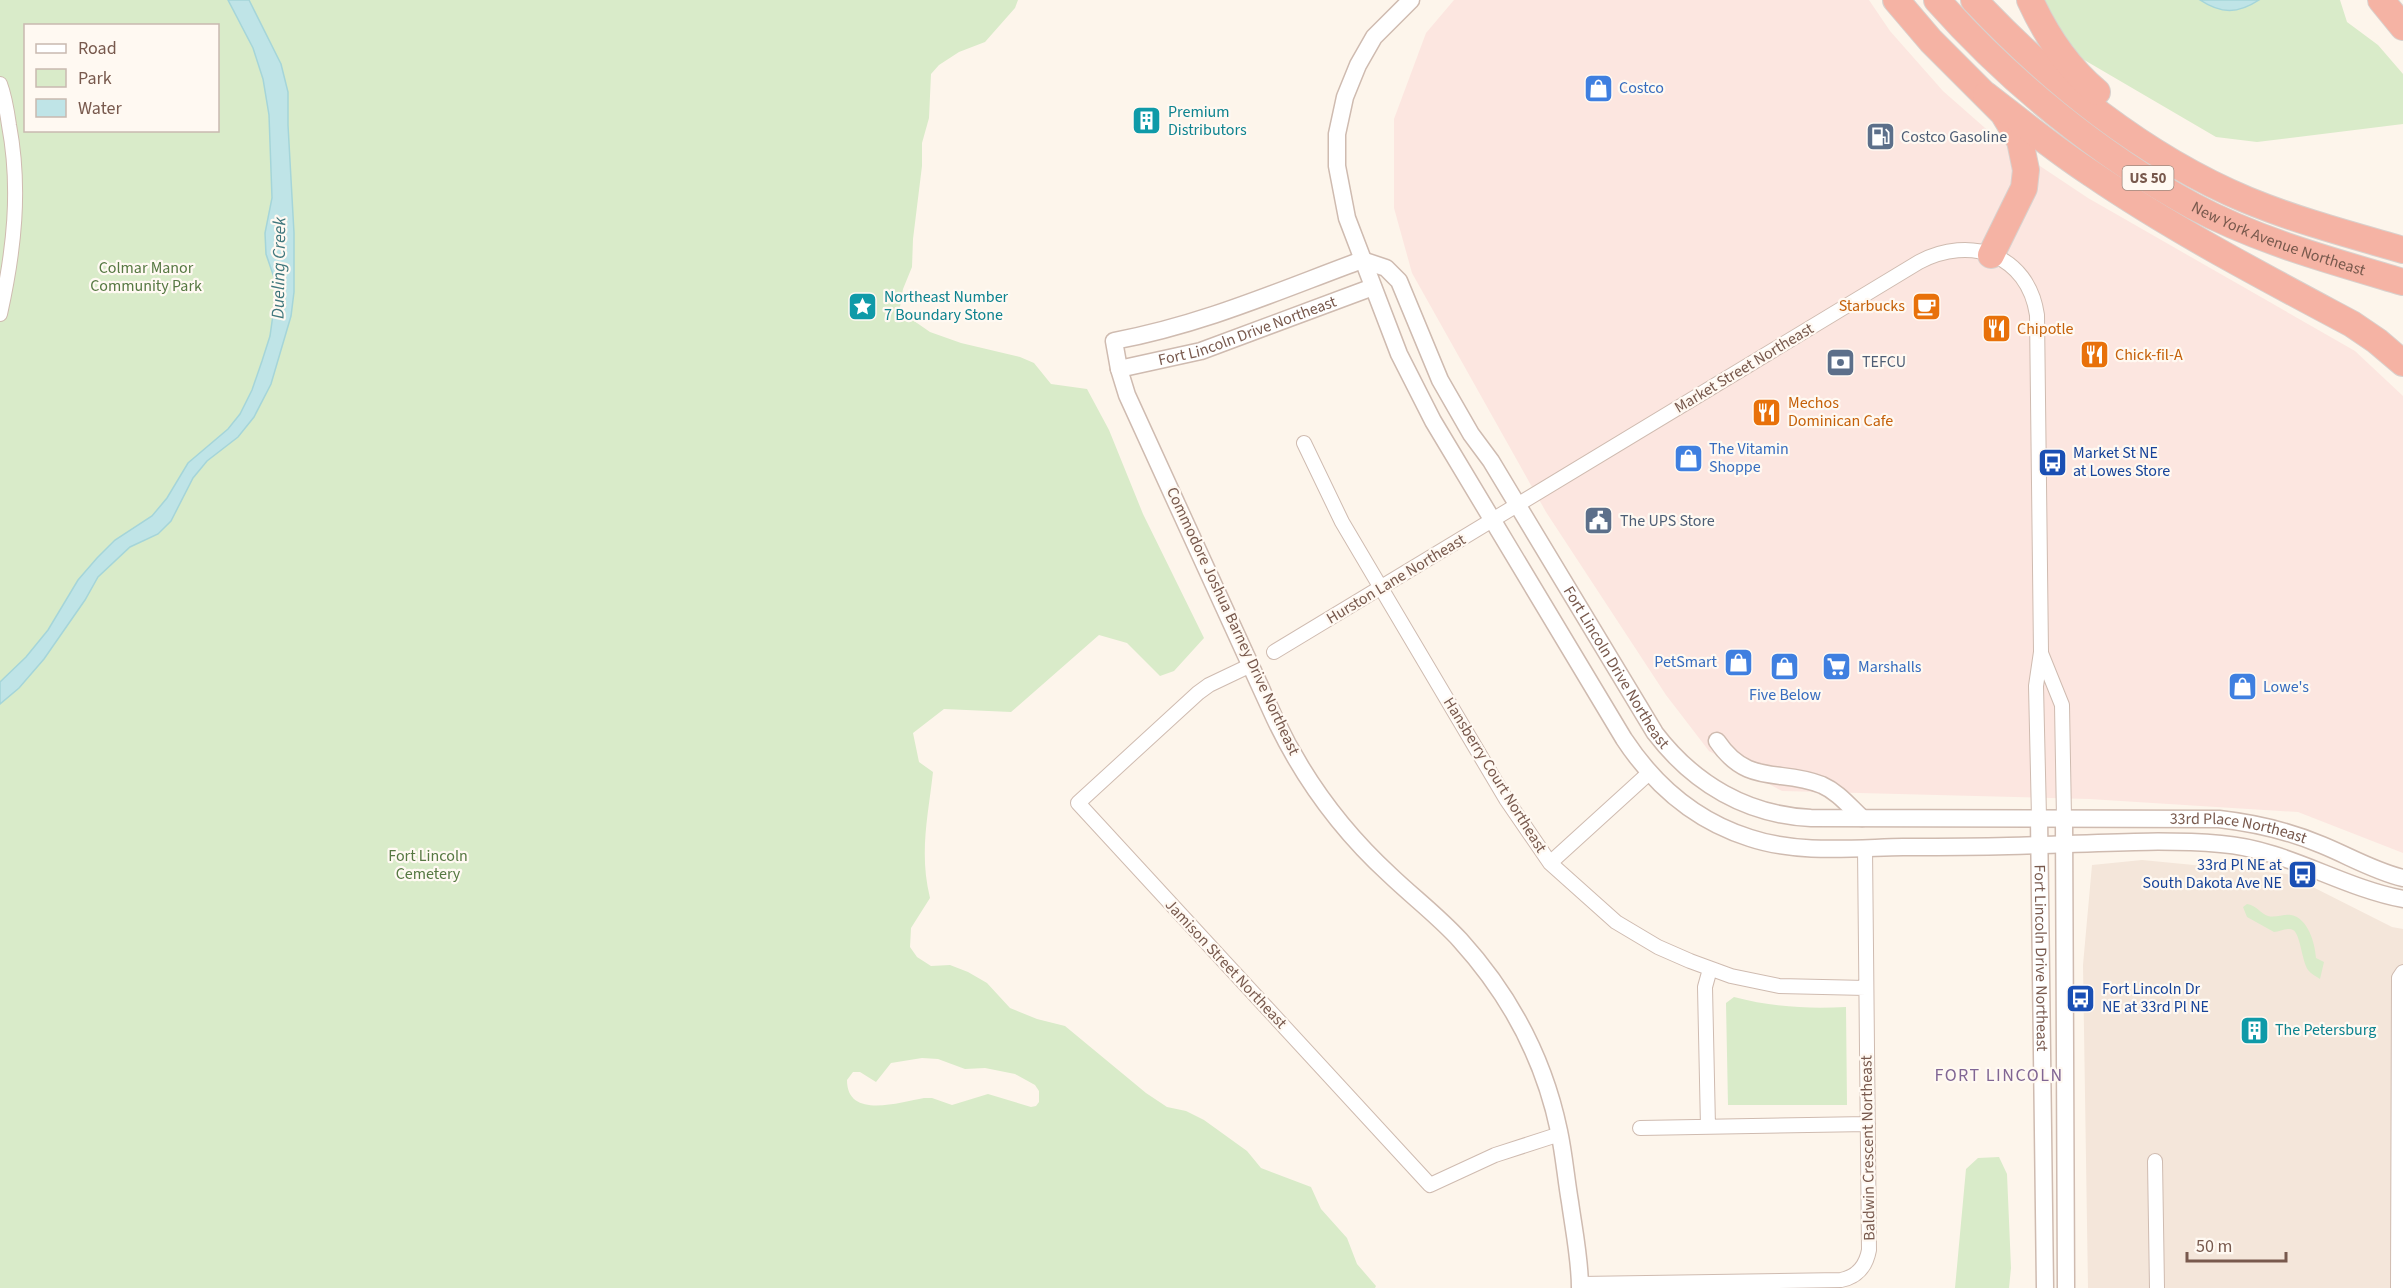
<svg xmlns="http://www.w3.org/2000/svg" width="2403" height="1288" font-family="'Source Sans 3',sans-serif">
  <style>
    .residential { fill: #f4e6da }
    .commercial { fill: #fce6e0 }
    .green { fill: #d9ebc9; fill-rule: evenodd }
    .water { fill: #bfe4e7; stroke: #a5d5d9; stroke-width: 1.5 }
    .lines { fill: none; stroke-linecap: round; stroke-linejoin: round }
    .minor-casing { stroke: #cfbbb0; stroke-width: 16 }
    .tertiary-casing { stroke: #cfbbb0; stroke-width: 19 }
    .motorway-casing { stroke: #d9d1cd; stroke-width: 28 }
    .minor { stroke: #fff; stroke-width: 14 }
    .tertiary { stroke: #fff; stroke-width: 16 }
    .motorway { stroke: #f5b3a4; stroke-width: 26 }
    .labels { text-anchor: middle; dominant-baseline: central; stroke-width: 4.5; stroke-linejoin: round; paint-order: stroke }
    .shield { fill: #fff9f2; stroke: #a0897e; stroke-width: 1.5 }
    .shield-label { font-size: 15px; font-weight: bold; fill: #78594d }
    .shop-label { font-size: 16px; fill: #366cbe; stroke: #fff9f2; text-anchor: start }
    .culture-label { font-size: 16px; fill: #0d838f; stroke: #fff9f2; text-anchor: start }
    .service-label { font-size: 16px; fill: #4e5e75; stroke: #fff9f2; text-anchor: start }
    .street-label { font-size: 16px; fill: #78594d; stroke: #fff9f2 }
    .park-label { font-size: 16px; fill: #567842; stroke: #fff9f2 }
    .food-label { font-size: 16px; fill: #c56008; stroke: #fff9f2; text-anchor: start }
    .transit-label { font-size: 16px; fill: #164399; stroke: #fff9f2; text-anchor: start }
    .water-label { font-size: 18px; font-style: italic; fill: #40777d; stroke: #fff9f2 }
    .neighbourhood-label { font-size: 18px; letter-spacing: 1.5px; fill: #816694; stroke: #fff9f2 }
  </style>
  <rect width="100%" height="100%" fill="#fdf5eb"/>
  <!-- residential -->
  <path class="residential" d="M2142,860L2287,874L2392,927L2403,929V1288H2088L2083,965L2092,865Z"/>
  <!-- commercial -->
  <path class="commercial" d="M1454,0H1869L1890,31L1943,91L1993,135L2088,198L2355,351L2403,396V853L2298,812L2089,799L1782,791L1709,751L1666,695L1546,512L1412,273L1394,208V119L1426,33Z"/>
  <!-- green -->
  <path class="green" d="M0,0H1018L1015,8L985,42L959,52L939,65L931,74L929,118L922,143V166L913,239L912,267L903,289L900,307L904,314L930,332L961,343L1020,357L1034,363L1051,384L1087,389L1109,430L1143,514L1204,638L1174,671L1160,676L1127,643L1099,635L1011,712L944,709L913,733L919,762L933,772C928,817 919,853 930,898L911,928L910,947L917,957L931,966L950,965L968,972L987,983L1010,1008L1037,1019L1065,1026L1146,1093L1167,1107L1186,1111L1204,1120L1247,1151L1261,1168L1311,1187L1321,1209L1347,1238L1357,1264L1376,1286L1375,1288H0ZM26,26H218V130H26ZM922,1058L938,1059L965,1069L985,1068L1015,1074L1035,1085L1039,1091V1102L1036,1106L1031,1107L988,1094L952,1105L932,1098H924C900,1102 847,1120 847,1080L853,1072H860L876,1082L891,1063Z
    M2043,0H2340L2347,22L2378,45L2403,74V124L2257,142L2216,137L2074,54L2055,24Z
    M2247,904C2256,905 2260,913 2268,916C2275,918 2284,914 2291,915C2308,918 2315,943 2316,958L2324,962L2320,979C2316,976 2311,974 2308,970C2302,961 2300,933 2293,930C2288,927 2280,932 2274,932L2247,917L2243,907Z
    M1734,997C1771,1007 1808,1009 1846,1007L1847,1105H1728L1726,1003Z
    M1999,1157L2007,1174L2011,1268L2009,1288H1955L1966,1169L1978,1158Z"/>
  <!-- water -->
  <path class="water" d="M228,0H249L281,64L288,92V125L294,233V292L291,316L271,384L254,417L238,437L207,461L193,478L171,521L158,534L130,547L98,577L85,600L44,659L19,688L0,704V682L26,657L48,630L78,580L97,558L115,540L152,516L167,498L188,463L228,429L240,414L252,390L262,361L270,336L277,286L266,254L265,233L272,198L269,115L263,79L253,48Z
    M2200,0H2259C2238,14 2221,14 2200,0Z"/>
  <g class="lines">
    <defs>
      <path id="minor" d="M0,84C5,97 7,111 9,125C21,189 14,251 0,314
        M1304,443L1342,522L1381,588L1506,799L1550,863L1616,922L1658,947L1690,961L1731,976L1779,986L1866,988
        M1274,652L1919,262C1970,235 2028,254 2037,315L2041,652L2036,686L2039,817
        M2041,653L2062,705L2064,818
        M1251,665L1209,685L1198,693L1078,803L1430,1185L1495,1155L1560,1134
        M1550,863L1649,773
        M1708,1127L1705,987L1710,969
        M1640,1128L1868,1124
        M2155,1161L2157,1288
        M1580,1284L1841,1280C1857,1277 1866,1266 1869,1250L1865,848
        M2398,1288L2399,978L2403,972"/>
      <g id="tertiary">
        <path d="M1411,0L1374,37L1358,65L1345,97L1337,134V166L1347,218L1399,354L1433,421L1624,739C1655,786 1696,821 1750,838C1798,854 1853,848 1903,847C1938,847 1973,847 2008,846C2079,845 2150,838 2221,844C2286,849 2340,887 2403,899"/>
        <path id="s1" d="M1119,369L1201,351L1373,287"/>
        <path d="M1717,741C1748,787 1780,768 1822,785C1838,792 1849,806 1862,818"/>
        <path id="s2" d="M2039,817L2045,1288"/>
        <path d="M2064,818L2066,1288"/>
        <path id="s3" d="M1580,1288C1580,1259 1574,1231 1570,1202C1566,1179 1564,1154 1559,1131C1544,1059 1509,994 1460,940C1438,916 1413,897 1390,875C1342,831 1303,778 1275,719L1127,395L1119,369L1114,341C1204,324 1278,291 1362,260L1386,268L1399,281L1440,380L1471,434L1491,461L1655,733C1694,784 1747,815 1811,818L2219,819C2254,823 2289,831 2322,845C2349,856 2374,871 2403,878"/>
      </g>
      <g id="motorway">
        <path d="M1896,0L1931,41L2003,113L2020,141L2026,170L2024,188L1991,255"/>
        <path id="s4" d="M1937,0C2009,81 2098,154 2193,206C2258,241 2332,261 2403,282"/>
        <path d="M1974,0C2050,81 2144,157 2247,200C2298,221 2351,235 2403,250"/>
        <path d="M2030,0C2046,35 2067,67 2097,92"/>
        <path d="M2381,0L2403,27"/>
        <path d="M1986,95C2021,122 2055,150 2092,174C2174,230 2264,277 2352,324L2377,341L2403,363"/>
      </g>
    </defs>
    <!-- minor casing -->
    <use href="#minor" class="minor-casing"/>
    <!-- tertiary casing -->
    <use href="#tertiary" class="tertiary-casing"/>
    <!-- motorway casing -->
    <use href="#motorway" class="motorway-casing"/>
    <!-- minor -->
    <use href="#minor" class="minor"/>
    <!-- tertiary -->
    <use href="#tertiary" class="tertiary"/>
    <!-- motorway -->
    <use href="#motorway" class="motorway"/>
  </g>
  <!-- icons -->
  <defs>
    <symbol id="shop-square" viewBox="-11 -11 22 22"><rect x="-9" y="-9" width="18" height="18" rx="4" fill="#3f7fe0" stroke="#fff9f2"/><path d="M-5-2.5h2.3a2.7 3.5 0 0 1 5.4 0H5L5.5 6h-11ZM-1.5-2.5h3a1.5 2.3 0 0 0-3 0Z" fill="#fff"/></symbol>
    <symbol id="building-square" viewBox="-11 -11 22 22"><rect x="-9" y="-9" width="18" height="18" rx="4" fill="#0f9aa8" stroke="#fff9f2"/><path d="M-4-6H4V6H1V3H-1V6H-4ZM-2.5-4.3h1.7v1.8h-1.7ZM.8-4.3h1.7v1.8H.8ZM-2.5-1h1.7V.8h-1.7ZM.8-1h1.7V.8H.8Z" fill="#fff"/></symbol>
    <symbol id="fuel-square" viewBox="-11 -11 22 22"><rect x="-9" y="-9" width="18" height="18" rx="4" fill="#5c6f8a" stroke="#fff9f2"/><path d="M-5.5-6h7V0h2V4h1.3V-2.5L3-4.5l.8-.8L6-3V5H2.5V1h-1V6h-7ZM-4.2-4.7v3.2H.2V-4.7Z" fill="#fff"/></symbol>
    <symbol id="sight-square" viewBox="-11 -11 22 22"><rect x="-9" y="-9" width="18" height="18" rx="4" fill="#0f9aa8" stroke="#fff9f2"/><path d="M0-6L1.8-2.2L6-1.7L2.9 1.2L3.7 5.4L0 3.3L-3.7 5.4L-2.9 1.2L-6-1.7L-1.8-2.2Z" fill="#fff"/></symbol>
    <symbol id="cafe-square" viewBox="-11 -11 22 22"><rect x="-9" y="-9" width="18" height="18" rx="4" fill="#e8710a" stroke="#fff9f2"/><path d="M-5.5-4.5H6V0H3Q3 3.5 0 3.5H-2.5Q-5.5 3.5-5.5 0ZM3-3.2v2h1.7v-2ZM-6 4.5H4V6H-6Z" fill="#fff"/></symbol>
    <symbol id="restaurant-square" viewBox="-11 -11 22 22"><rect x="-9" y="-9" width="18" height="18" rx="4" fill="#e8710a" stroke="#fff9f2"/><path d="M-5-6h1v4h1v-4h1v4h1v-4h1v5L-1.5 .5V6h-2V.5L-5-1ZM5-6V6H3V1.5H1.5Q1.5-4 5-6Z" fill="#fff"/></symbol>
    <symbol id="bank-square" viewBox="-11 -11 22 22"><rect x="-9" y="-9" width="18" height="18" rx="4" fill="#5c6f8a" stroke="#fff9f2"/><path d="M-6-4H6V4H-6ZM0-2.3a2.3 2.3 0 1 0 0 4.6a2.3 2.3 0 1 0 0-4.6Z" fill="#fff"/></symbol>
    <symbol id="bus-square" viewBox="-11 -11 22 22"><rect x="-9" y="-9" width="18" height="18" rx="4" fill="#1a4fb4" stroke="#fff9f2"/><path d="M-5-6H5V4H4V6H2V4H-2V6H-4V4H-5ZM-3.5-4V0h7V-4ZM-3.5 1.2v1.5H-2V1.2ZM2 1.2v1.5H3.5V1.2Z" fill="#fff"/></symbol>
    <symbol id="civic-square" viewBox="-11 -11 22 22"><rect x="-9" y="-9" width="18" height="18" rx="4" fill="#5c6f8a" stroke="#fff9f2"/><path d="M-.6-6.5H3V-4.5H.6V-3L4-1V1h2V6H-6V1h2V-1L-.6-3ZM-1.2 2.5V6h2.4V2.5Z" fill="#fff"/></symbol>
    <symbol id="supermarket-square" viewBox="-11 -11 22 22"><rect x="-9" y="-9" width="18" height="18" rx="4" fill="#3f7fe0" stroke="#fff9f2"/><path d="M-6-5.5h2.5l.6 2H6L4.5 2H-2.5L-4.4-4H-6ZM-1.5 3.2a1.3 1.3 0 1 0 .1 0ZM3 3.2a1.3 1.3 0 1 0 .1 0Z" fill="#fff"/></symbol>
  </defs>
  <g fill-rule="evenodd">
    <use href="#shop-square" x="1582" y="72" width="33" height="33"/>
    <use href="#building-square" x="1130" y="104" width="33" height="33"/>
    <use href="#fuel-square" x="1864" y="120" width="33" height="33"/>
    <use href="#sight-square" x="846" y="290" width="33" height="33"/>
    <use href="#cafe-square" x="1910" y="290" width="33" height="33"/>
    <use href="#restaurant-square" x="1980" y="312" width="33" height="33"/>
    <use href="#restaurant-square" x="2078" y="338" width="33" height="33"/>
    <use href="#bank-square" x="1824" y="346" width="33" height="33"/>
    <use href="#restaurant-square" x="1750" y="396" width="33" height="33"/>
    <use href="#shop-square" x="1672" y="442" width="33" height="33"/>
    <use href="#bus-square" x="2036" y="446" width="33" height="33"/>
    <use href="#civic-square" x="1582" y="504" width="33" height="33"/>
    <use href="#shop-square" x="1722" y="646" width="33" height="33"/>
    <use href="#shop-square" x="1768" y="650" width="33" height="33"/>
    <use href="#supermarket-square" x="1820" y="650" width="33" height="33"/>
    <use href="#shop-square" x="2226" y="670" width="33" height="33"/>
    <use href="#bus-square" x="2286" y="858" width="33" height="33"/>
    <use href="#bus-square" x="2064" y="982" width="33" height="33"/>
    <use href="#building-square" x="2238" y="1014" width="33" height="33"/>
  </g>
  <g class="labels">
    <!-- shield labels -->
    <rect class="shield" x="2122.5" y="166" width="51" height="24" rx="4.5"/>
    <g class="shield-label">
      <text x="2148" y="178">US 50</text>
    </g>
    <!-- shop labels -->
    <g class="shop-label">
      <text x="1619" y="88">Costco</text>
      <text x="1709" y="449">The Vitamin<tspan x="1709" dy="18">Shoppe</tspan></text>
      <text x="1717" y="662" text-anchor="end">PetSmart</text>
      <text x="1858" y="667">Marshalls</text>
      <text x="2263" y="687">Lowe's</text>
      <text x="1785" y="695" text-anchor="middle">Five Below</text>
    </g>
    <!-- culture labels -->
    <g class="culture-label">
      <text x="1168" y="112">Premium<tspan x="1168" dy="18">Distributors</tspan></text>
      <text x="884" y="297">Northeast Number<tspan x="884" dy="18">7 Boundary Stone</tspan></text>
      <text x="2275" y="1030">The Petersburg</text>
    </g>
    <!-- service labels -->
    <g class="service-label">
      <text x="1901" y="137">Costco Gasoline</text>
      <text x="1862" y="362">TEFCU</text>
      <text x="1620" y="521">The UPS Store</text>
    </g>
    <!-- street labels -->
    <g class="street-label">
      <text stroke="none"><textPath href="#s4" startOffset="422">New York Avenue Northeast</textPath></text>
      <text stroke="none"><textPath href="#s1" startOffset="134">Fort Lincoln Drive Northeast</textPath></text>
      <text transform="translate(1744 368) rotate(-31)">Market Street Northeast</text>
      <text transform="translate(1396 579) rotate(-31)">Hurston Lane Northeast</text>
      <text transform="translate(1233 621) rotate(65)">Commodore Joshua Barney Drive Northeast</text>
      <text stroke="none"><textPath href="#s3" startOffset="1828">Fort Lincoln Drive Northeast</textPath></text>
      <text transform="translate(1495 775) rotate(58)">Hansberry Court Northeast</text>
      <text stroke="none"><textPath href="#s3" startOffset="2516">33rd Place Northeast</textPath></text>
      <text stroke="none"><textPath href="#s2" startOffset="141">Fort Lincoln Drive Northeast</textPath></text>
      <text transform="translate(1226 964) rotate(47)">Jamison Street Northeast</text>
      <text transform="translate(1868 1148) rotate(-91)">Baldwin Crescent Northeast</text>
    </g>
    <!-- park labels -->
    <g class="park-label">
      <text x="146" y="268">Colmar Manor<tspan x="146" dy="18">Community Park</tspan></text>
      <text x="428" y="856">Fort Lincoln<tspan x="428" dy="18">Cemetery</tspan></text>
    </g>
    <!-- food labels -->
    <g class="food-label">
      <text x="1905" y="306" text-anchor="end">Starbucks</text>
      <text x="2017" y="329">Chipotle</text>
      <text x="2115" y="355">Chick-fil-A</text>
      <text x="1788" y="403">Mechos<tspan x="1788" dy="18">Dominican Cafe</tspan></text>
    </g>
    <!-- transit labels -->
    <g class="transit-label">
      <text x="2073" y="453">Market St NE<tspan x="2073" dy="18">at Lowes Store</tspan></text>
      <text x="2282" y="865" text-anchor="end">33rd Pl NE at<tspan x="2282" dy="18">South Dakota Ave NE</tspan></text>
      <text x="2102" y="989">Fort Lincoln Dr<tspan x="2102" dy="18">NE at 33rd Pl NE</tspan></text>
    </g>
    <!-- water labels -->
    <g class="water-label">
      <text transform="translate(279 268) rotate(-89)">Dueling Creek</text>
    </g>
    <!-- neighbourhood labels -->
    <g class="neighbourhood-label">
      <text x="1999" y="1075">FORT LINCOLN</text>
    </g>
  </g>
  <!-- legend -->
  <rect x="24" y="24" width="195" height="108" fill="#fff9f2" stroke="#c9b9b0" stroke-width="1.5"/>
  <rect x="36" y="44" width="30" height="9" fill="#ffffff" stroke="#c9b9b0" stroke-width="1.5"/>
  <text x="78" y="54" font-size="18" fill="#78594d">Road</text>
  <rect x="36" y="69" width="30" height="18" fill="#d9ebc9" stroke="#c9b9b0" stroke-width="1.5"/>
  <text x="78" y="84" font-size="18" fill="#78594d">Park</text>
  <rect x="36" y="99" width="30" height="18" fill="#bfe4e7" stroke="#c9b9b0" stroke-width="1.5"/>
  <text x="78" y="114" font-size="18" fill="#78594d">Water</text>
  <!-- scale -->
  <path d="M2187 1252v9h99v-9" fill="none" stroke="#78594d" stroke-width="3"/>
  <text x="2196" y="1252" font-size="18" fill="#78594d" stroke="#fff9f2" stroke-width="4.5" paint-order="stroke">50 m</text>
</svg>
